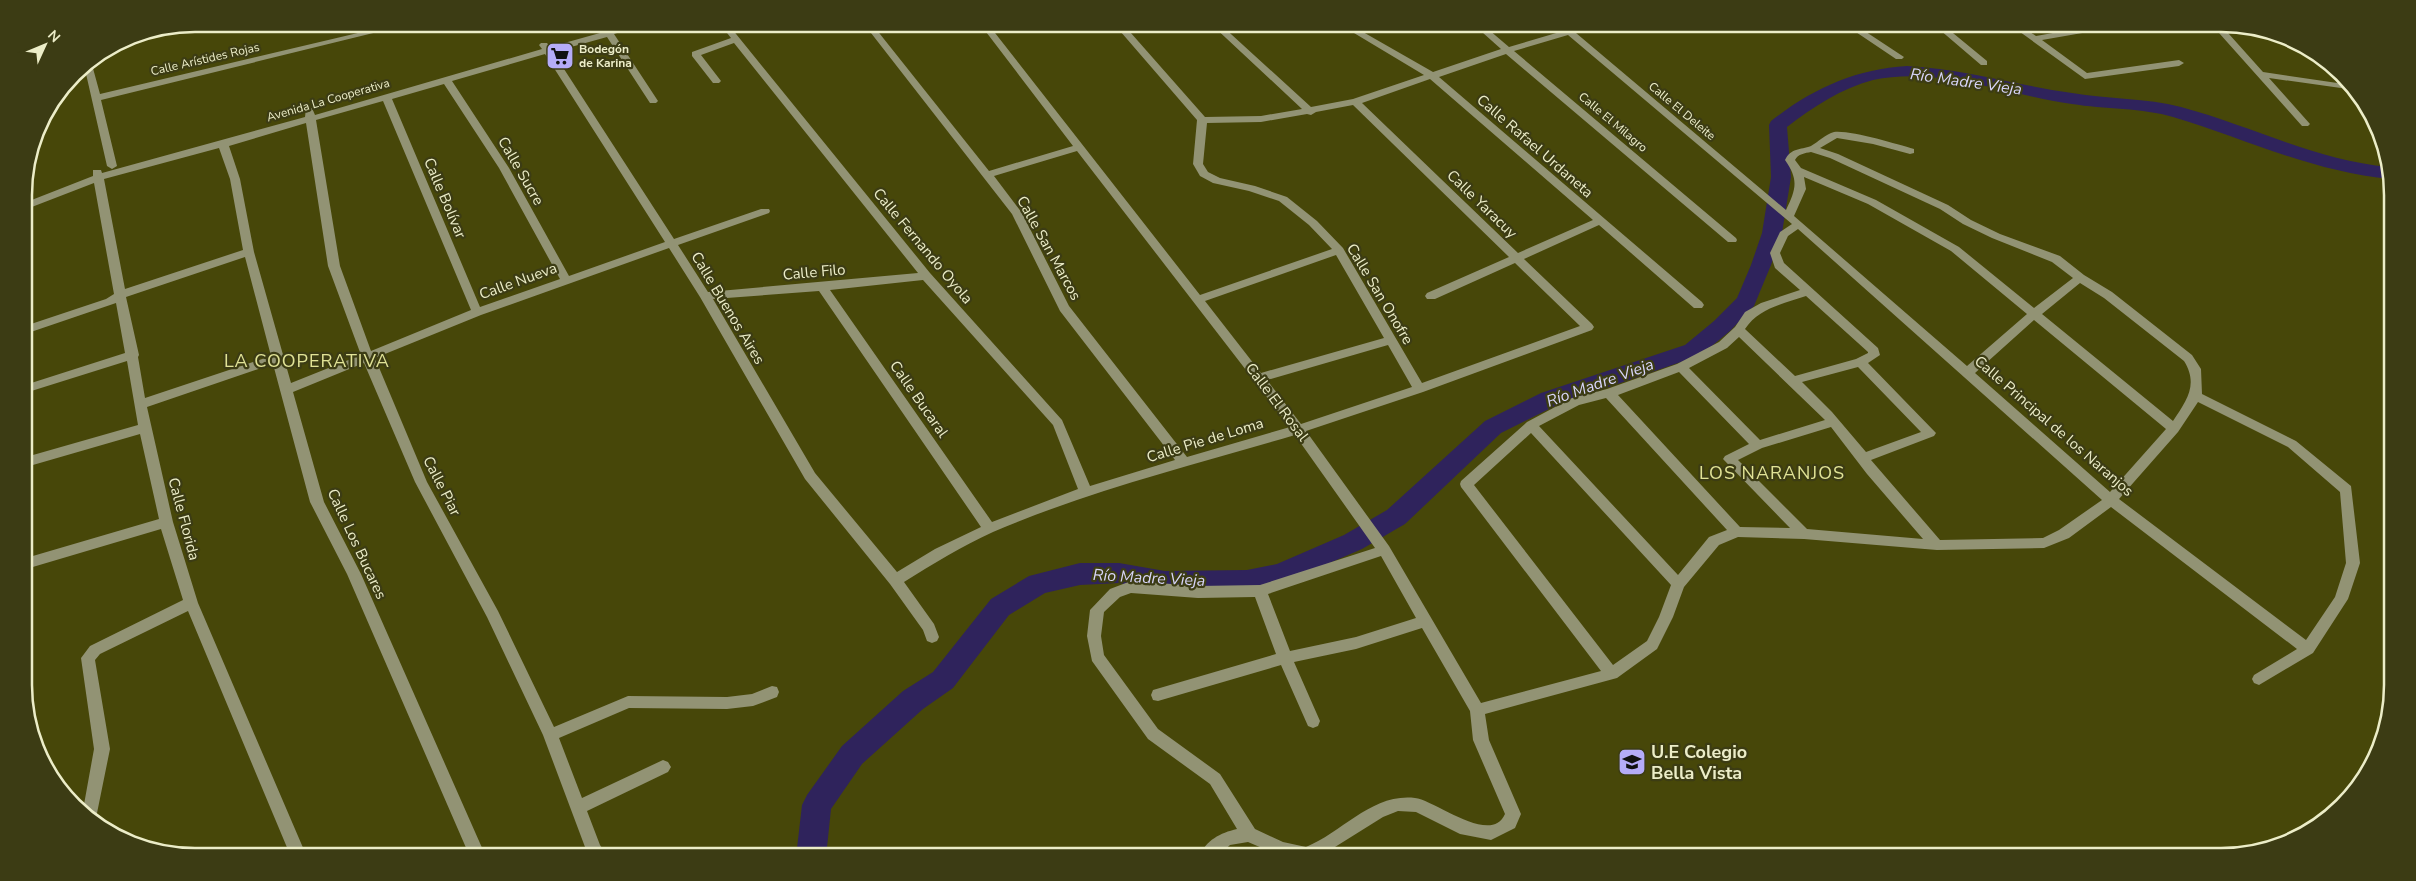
<svg xmlns="http://www.w3.org/2000/svg" width="2416" height="881" font-family="'Nunito Sans',sans-serif">
  <style>
    .lines { fill: none; stroke-linecap: round; stroke-linejoin: round }
    .river { fill: #2f235c; fill-rule: evenodd }
    .minor { fill: #929374; fill-rule: evenodd }
    .labels { text-anchor: middle; dominant-baseline: central; stroke-width: 4.5; stroke-linejoin: round; paint-order: stroke }
    .far-poi-label { font-size: 12px; font-weight: bold; fill: #ecedc8; stroke: #3c3c14; text-anchor: start }
    .far-street-label { font-size: 12px; fill: #ecedc8; stroke: #3c3c14 }
    .street-label { font-size: 15px; fill: #ecedc8; stroke: #3c3c14 }
    .water-label { font-size: 16px; font-style: italic; fill: #d8d5fa; stroke: #3c3c14 }
    .quarter-label { font-size: 18px; letter-spacing: 1px; fill: #e1e396; stroke: #3c3c14 }
    .near-poi-label { font-size: 18px; font-weight: bold; fill: #ecedc8; stroke: #3c3c14; text-anchor: start }
    .rim { fill: none; stroke: #ecedc8; stroke-width: 2.5 }
  </style>
  <rect width="100%" height="100%" fill="#474709"/>
  <g class="lines">
    <!-- river -->
    <path class="river" d="M1907,66C1963,69 2016,85 2072,93C2108,99 2146,98 2181,107C2252,126 2315,160 2389,167L2391,179C2313,172 2246,139 2173,117C2144,108 2103,109 2072,104C2008,95 1938,66 1873,80C1842,88 1813,107 1787,127L1791,177L1782,233L1771,265L1754,306L1730,331L1701,355L1557,405L1501,433L1405,524L1362,549L1290,580L1247,592L1165,593L1119,583L1080,585L1045,593L1009,615L953,688L923,709L862,764L831,809L826,857H796L802,805L807,795L842,746L903,691L933,672L991,599L1029,576L1080,563H1119L1165,571L1247,570L1277,564L1344,535L1387,510L1485,421L1541,393L1685,345L1714,321L1737,298L1751,265L1762,233L1771,177L1769,125L1771,121C1812,89 1855,69 1907,66Z"/>
    <!-- minor -->
    <path class="minor" d="M396,24H410L101,100L117,166L112,169L107,166L84,65L91,61L100,94Z
      M632,24H645L614,34L658,101L656,103H650L607,37L553,52L674,239L761,209H769L770,211L769,213L678,245L708,292L918,273L734,43L701,55L721,81L719,83H713L692,56V52L731,38L720,24H728L930,273L1062,420L1090,486L1175,460L1060,311L1012,214L864,24H872L989,171L1073,146L980,24H988L1200,295L1332,249L1309,225L1279,201L1249,191L1213,183L1200,176L1193,164L1197,120L1114,24H1123L1205,117L1261,116L1302,109L1211,24H1220L1311,107L1353,99L1424,75L1339,24H1349L1433,72L1501,49L1473,24H1482L1509,47L1563,31L1556,24H1565L1571,29L1589,24H1602L1601,26L1576,33L1786,210C1796,189 1799,180 1785,160C1791,148 1800,150 1811,146C1818,142 1826,134 1834,132C1851,130 1896,144 1914,149V153L1910,154L1873,144L1837,138L1820,148L1838,154L1948,205L1971,220L2000,234L2060,256L2084,275L2112,292L2192,355L2201,369L2202,394L2296,441L2351,486L2360,563L2348,599L2313,653L2259,685L2254,683L2252,679L2254,675L2297,649L2111,507L2069,538L2044,548L1937,550L1804,539L1738,537L1719,545L1684,587L1673,617L1657,649L1617,678L1485,714L1489,740L1521,814L1515,828L1491,840L1460,834L1416,812L1398,811L1383,817L1319,857H1283L1248,842L1230,845L1217,857H1199C1206,840 1220,833 1237,829L1210,784L1148,739L1092,661L1087,636L1090,610L1110,589L1131,581L1198,586L1260,585L1375,548L1295,435C1194,465 1091,490 993,532C962,546 933,564 904,582L934,624L939,637L937,641L932,643L927,641L923,630L890,584L805,479L700,297L669,248L481,315L375,358L427,482L498,611L554,727L628,696L727,697L752,694L772,686L777,687L779,692L777,697L753,706L727,709L629,708L559,738L582,798L663,760L668,762L671,767L668,772L587,811L600,845L608,857H575L577,852L585,847L543,735L487,617L415,482L364,363L293,392L324,502L361,574L483,850V857H467V850L347,574L310,502L273,364L147,407L173,522L198,603L307,857H291L188,611L100,654L95,660L110,749L96,818L83,810L94,749L81,658L90,646L183,600L161,529L26,569V558L159,519L140,434L26,467V457L138,425L127,361L25,393V385L125,353L116,303L25,334V326L106,299L114,294L94,183L24,210V203L93,176V170H101L102,173L305,117L306,108H312L315,115L542,49L539,45L541,43H547L550,47ZM1568,35L1792,224L1780,232L1770,253L1775,268L1800,290L1761,303L1745,312L1735,327L1719,342L1677,364L1607,389L1572,398L1527,422L1461,481L1460,484L1461,487L1601,671L1481,703L1389,546L1306,431L1423,392L1592,330L1594,327L1592,324L1524,259L1599,225L1694,308H1702L1704,305L1702,302L1439,77L1506,54L1728,242H1736L1737,240L1736,238L1514,51ZM545,54L665,242L569,276L509,168L452,81ZM1430,79L1593,220L1518,253L1362,103ZM444,84L499,168L560,279L480,307L392,99ZM383,101L471,310L371,351L340,266L316,120ZM1353,105L1509,257L1427,293L1425,296L1427,299H1435L1515,263L1580,326L1422,383L1343,248L1317,221L1287,197L1255,186L1220,178L1208,172L1203,164L1207,123L1261,122L1307,114L1311,115L1316,112ZM306,123L328,266L361,355L291,383L254,252L240,179L229,146ZM219,148L230,179L243,250L125,289L104,179ZM1077,151L1290,427L1187,457L1069,306L1022,213L994,176ZM1811,152L1830,158L1940,209L1963,224L1992,238L2052,262L2073,278L2034,308L1959,247L1876,200L1801,168L1795,160C1798,154 1805,153 1811,152ZM1804,177L1868,204L1951,251L2027,314L1967,366L1794,216L1806,189ZM1798,229L2102,500L2059,530L2043,538L1940,540L1871,460L1934,436L1936,433L1868,363L1880,355L1878,348L1784,263L1780,253L1788,236ZM1336,255L1384,338L1261,373L1205,301ZM245,257L271,356L145,398L138,357L139,355L126,297ZM923,280L1053,425L1078,489L992,522L830,290ZM2080,283L2104,298L2184,361C2199,385 2186,401 2173,421L2042,314ZM819,291L981,527L935,549L897,572L815,473L713,299ZM1806,296L1868,352V353L1856,359L1795,376L1745,329C1759,308 1783,304 1806,296ZM2034,320L2166,429L2110,492L1975,373ZM1739,337L1825,420L1760,440L1689,368L1727,348ZM1388,345L1412,387L1301,424L1267,380ZM1858,367L1921,432L1866,452L1832,412L1802,382ZM1679,372L1749,444L1725,456L1723,459L1790,528L1740,527L1618,395ZM1606,398L1727,530L1709,537L1678,575L1539,426L1579,405ZM2198,402L2288,447L2340,492L2346,563L2335,597L2306,640L2119,499L2178,432ZM1831,427L1867,474L1923,539L1807,529L1738,460L1762,448ZM1531,433L1671,585L1659,617L1647,641L1613,665L1474,485ZM1381,556L1416,618L1356,637L1290,651L1268,594ZM1131,593L1198,598L1255,597L1276,654L1153,690L1151,695L1153,700L1158,701L1281,665L1308,726L1313,728L1318,726L1320,721L1294,662L1356,649L1422,628L1470,711L1473,740L1505,814C1491,846 1435,800 1415,798C1372,793 1343,832 1306,847L1283,842L1255,829L1220,774L1158,729L1104,655L1101,636L1104,612L1120,597Z
      M1844,24H1854L1904,57L1902,59H1896Z
      M1933,24H1942L1987,61V65H1981Z
      M2009,24H2018L2036,36L2103,24H2115L2114,27L2111,28L2042,40L2087,73L2179,60L2184,63L2179,66L2085,79Z
      M2211,24H2220L2263,72L2351,85L2355,90L2269,78L2310,124L2308,126H2302Z"/>
  </g>
  <!-- icons -->
  <defs>
    <symbol id="supermarket-square" viewBox="-11 -11 22 22"><rect x="-9" y="-9" width="18" height="18" rx="4" fill="#b5acf8" stroke="#3c3c14"/><path d="M-6-5.5h2.5l.6 2H6L4.5 2H-2.5L-4.4-4H-6ZM-1.5 3.2a1.3 1.3 0 1 0 .1 0ZM3 3.2a1.3 1.3 0 1 0 .1 0Z" fill="#111"/></symbol>
    <symbol id="school-square" viewBox="-11 -11 22 22"><rect x="-9" y="-9" width="18" height="18" rx="4" fill="#b5acf8" stroke="#3c3c14"/><path d="M0-5L7-2L0 1L-7-2ZM-4 1L0 2.5L4 1V4Q0 6-4 4Z" fill="#111"/></symbol>
  </defs>
  <g fill-rule="evenodd">
    <use href="#supermarket-square" x="544" y="40" width="32" height="32"/>
    <use href="#school-square" x="1616" y="746" width="32" height="32"/>
  </g>
  <g class="labels">
    <!-- far-poi labels -->
    <g class="far-poi-label">
      <text x="579" y="49">Bodegón<tspan x="579" dy="14">de Karina</tspan></text>
    </g>
    <!-- far-street labels -->
    <g class="far-street-label">
      <text transform="translate(205 59) rotate(-13)">Calle Arístides Rojas</text>
      <text transform="translate(328 100) rotate(-16)">Avenida La Cooperativa</text>
      <text transform="translate(1682 111) rotate(40)">Calle El Deleite</text>
      <text transform="translate(1613 122) rotate(40)">Calle El Milagro</text>
    </g>
    <!-- street labels -->
    <g class="street-label">
      <text transform="translate(1535 146) rotate(41)">Calle Rafael Urdaneta</text>
      <text transform="translate(521 171) rotate(60)">Calle Sucre</text>
      <text transform="translate(445 198) rotate(67)">Calle Bolívar</text>
      <text transform="translate(1482 204) rotate(44)">Calle Yaracuy</text>
      <text transform="translate(923 246) rotate(50)">Calle Fernando Oyola</text>
      <text transform="translate(1049 248) rotate(61)">Calle San Marcos</text>
      <text transform="translate(814 272) rotate(-5)">Calle Filo</text>
      <text transform="translate(518 281) rotate(-20)">Calle Nueva</text>
      <text transform="translate(1380 294) rotate(59)">Calle San Onofre</text>
      <text transform="translate(728 308) rotate(59)">Calle Buenos Aires</text>
      <text transform="translate(919 399) rotate(55)">Calle Bucaral</text>
      <text transform="translate(1277 402) rotate(53)">Calle El Rosal</text>
      <text transform="translate(2054 426) rotate(41)">Calle Principal de los Naranjos</text>
      <text transform="translate(1205 440) rotate(-17)">Calle Pie de Loma</text>
      <text transform="translate(442 486) rotate(63)">Calle Piar</text>
      <text transform="translate(184 519) rotate(75)">Calle Florida</text>
      <text transform="translate(357 544) rotate(65)">Calle Los Bucares</text>
    </g>
    <!-- water labels -->
    <g class="water-label">
      <text transform="translate(1966 82) rotate(8)">Río Madre Vieja</text>
      <text transform="translate(1600 383) rotate(-20)">Río Madre Vieja</text>
      <text transform="translate(1149 578) rotate(3)">Río Madre Vieja</text>
    </g>
    <!-- quarter labels -->
    <g class="quarter-label">
      <text x="307" y="361">LA COOPERATIVA</text>
      <text x="1772" y="473">LOS NARANJOS</text>
    </g>
    <!-- near-poi labels -->
    <g class="near-poi-label">
      <text x="1651" y="752">U.E Colegio<tspan x="1651" dy="21">Bella Vista</tspan></text>
    </g>
  </g>
  <!-- crop -->
  <path d="M0 0H2416V881H0ZM195 32H2221A163 163 0 0 1 2384 195V685A163 163 0 0 1 2221 848H195A163 163 0 0 1 32 685V195A163 163 0 0 1 195 32Z" fill="#3c3c14" fill-rule="evenodd"/>
  <path class="rim" d="M195 32H2221A163 163 0 0 1 2384 195V685A163 163 0 0 1 2221 848H195A163 163 0 0 1 32 685V195A163 163 0 0 1 195 32Z"/>
  <!-- north arrow -->
  <g transform="translate(45 45) rotate(46)" stroke="#3c3c14" stroke-width="4" paint-order="stroke">
  <path d="M0-4L9 19L0 12L-9 19Z" fill="#ecedc8"/>
  <text y="-8" font-size="14" font-weight="bold" text-anchor="middle" fill="#ecedc8">N</text>
  </g>
</svg>
